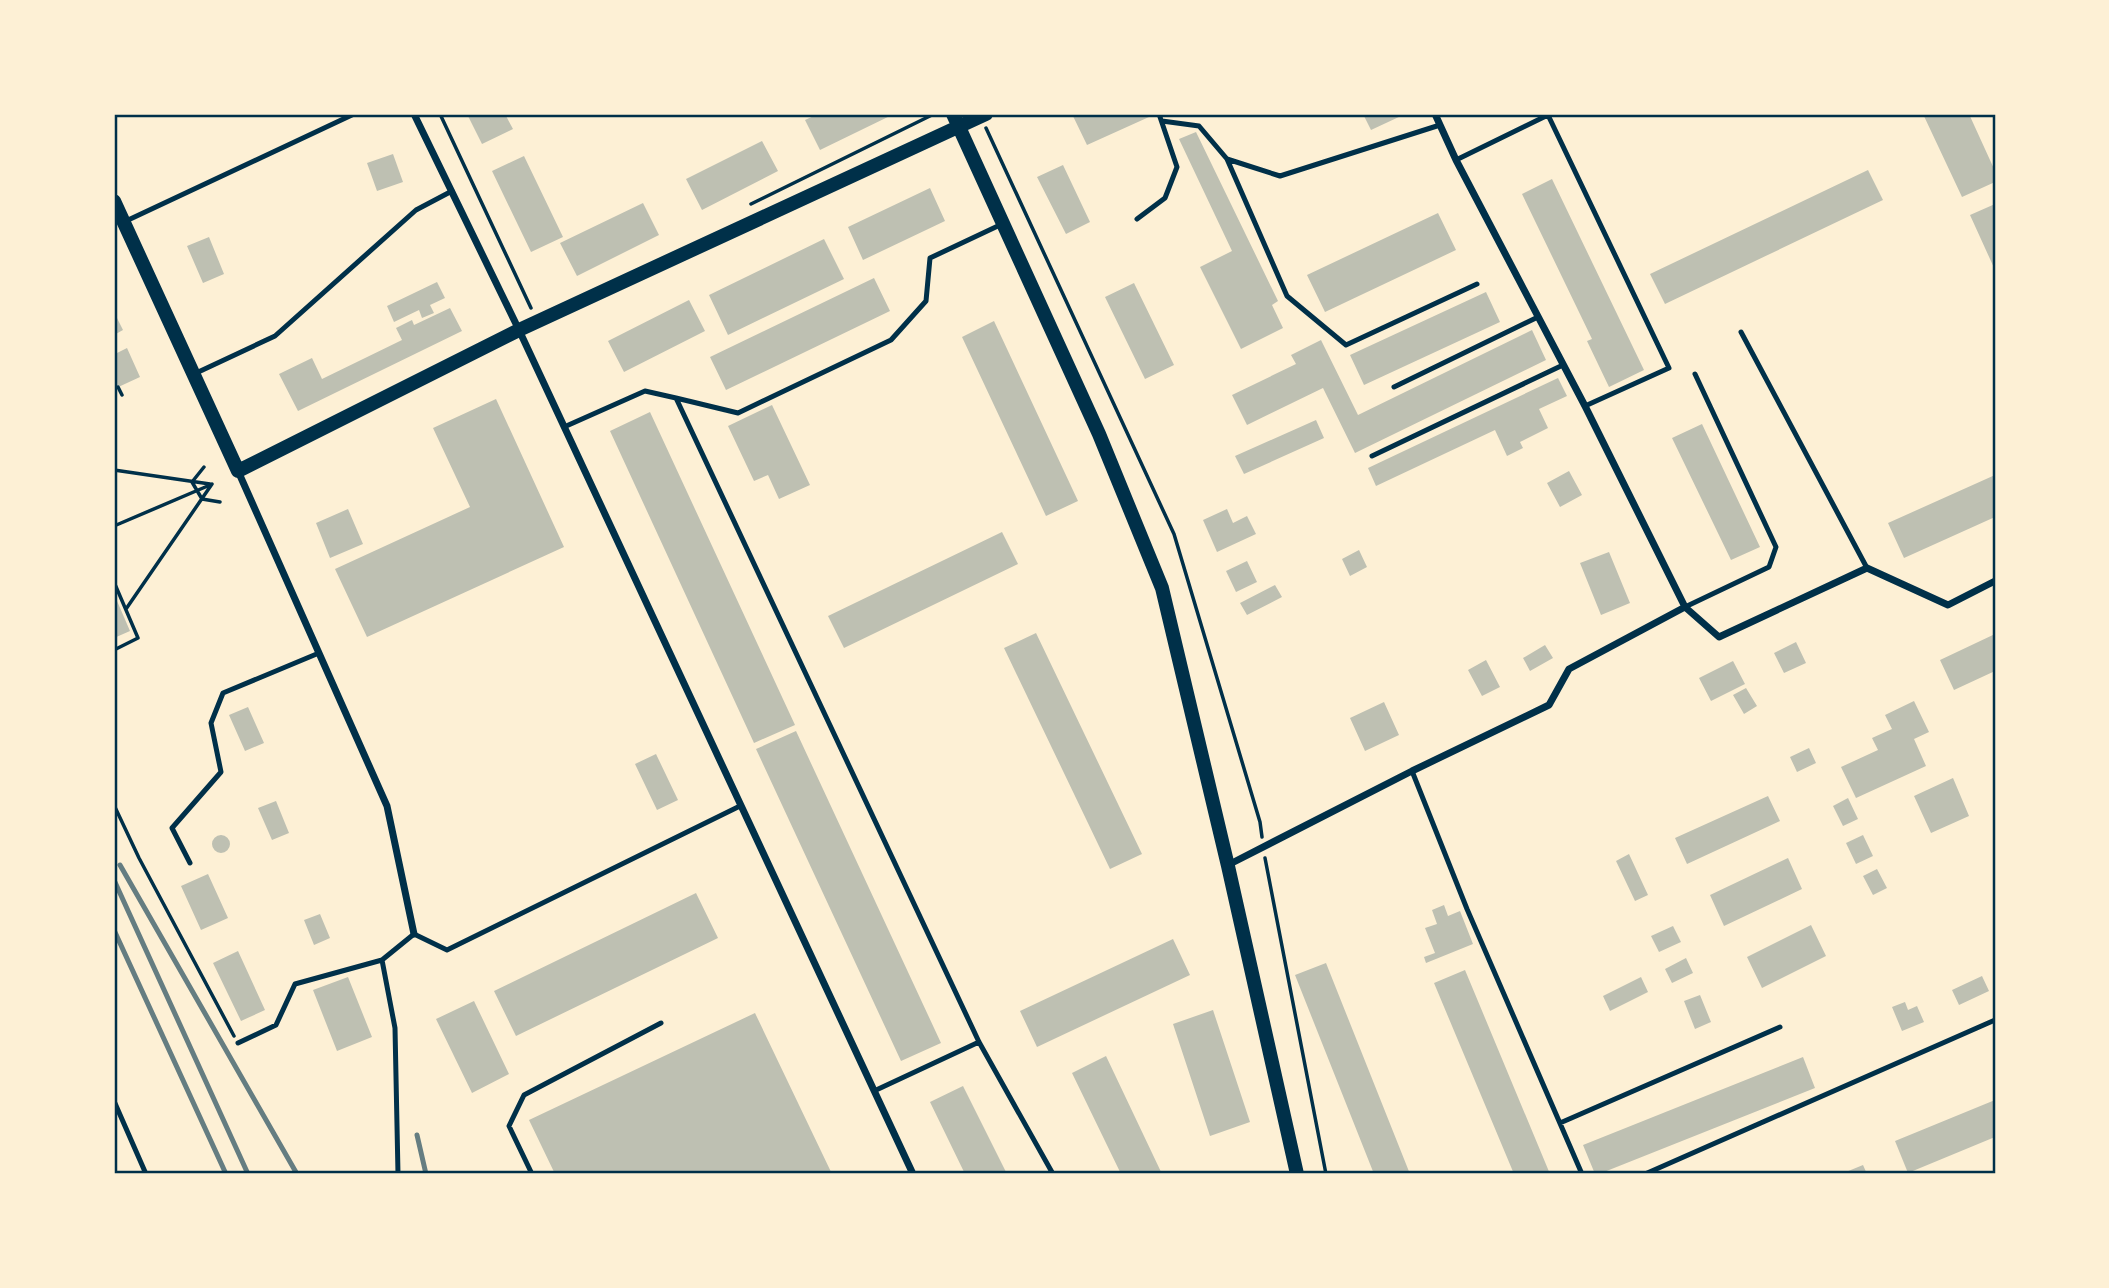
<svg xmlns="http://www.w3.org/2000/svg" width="2109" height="1288" font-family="'DM Sans',sans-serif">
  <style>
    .building { fill: #bec0b2 }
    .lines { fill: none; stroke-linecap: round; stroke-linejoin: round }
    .path { stroke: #003049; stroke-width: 3.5 }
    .service { stroke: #003049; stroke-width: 5 }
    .minor { stroke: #003049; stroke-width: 7 }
    .secondary { stroke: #003049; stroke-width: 14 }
    .rail { stroke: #657d81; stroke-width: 5 }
    .neatline { fill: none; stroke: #003049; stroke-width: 2.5 }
  </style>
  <rect width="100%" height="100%" fill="#fdf0d5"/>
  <!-- building -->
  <path class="building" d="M467,114H505L513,129L482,144Z
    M818,114H894L820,150L805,120Z
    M1072,114H1148L1149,117L1087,145Z
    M1363,114H1400L1401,116L1371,130Z
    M1923,114H1969L1995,171V182L1962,197Z
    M1196,132L1278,301L1272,305L1283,328L1241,349L1200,267L1232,251L1179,139Z
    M762,141L778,171L702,210L686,179Z
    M393,154L403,182L377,191L367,163Z
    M524,156L563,237L531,252L492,171Z
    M1063,165L1090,222L1066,234L1037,177Z
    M1868,170L1883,200L1665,304L1650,274Z
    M1552,179L1644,370L1609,387L1587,341L1592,339L1522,194Z
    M930,188L945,221L863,260L848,227Z
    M643,203L659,235L577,276L560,243Z
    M1995,204V270L1970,215Z
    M1438,213L1456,250L1325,312L1307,275Z
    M209,237L224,274L203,283L187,246Z
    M824,239L844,279L728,335L709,295Z
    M874,278L890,311L726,390L710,357Z
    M437,282L445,298L430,305L434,313L422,318L419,310L394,322L387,306Z
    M1134,283L1174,365L1145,379L1105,297Z
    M1486,292L1500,322L1364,385L1350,355Z
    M689,300L705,331L624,372L608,341Z
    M450,308L462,331L298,411L279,374L312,358L322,379L402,340L396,328L412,320L414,325Z
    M114,312L123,330L114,335Z
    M994,321L1078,501L1046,516L962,337Z
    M1532,330L1546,360L1355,453L1323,388L1247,425L1232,395L1296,364L1291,355L1321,340L1358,415Z
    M114,346L117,353L127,348L140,377L114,389Z
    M1558,378L1567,396L1539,409L1548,428L1520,442L1523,448L1507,456L1495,430L1376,486L1368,468Z
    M496,399L564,547L367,637L335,569L470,507L433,428Z
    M772,405L810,485L779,499L768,475L754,481L728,426Z
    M650,412L795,725L754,743L610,431Z
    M1316,420L1324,438L1244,474L1235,456Z
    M1702,424L1760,547L1731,560L1672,438Z
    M1569,471L1582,495L1560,507L1547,483Z
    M1995,475V517L1904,558L1888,523Z
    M348,509L363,544L330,558L316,523Z
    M1227,509L1233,523L1247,516L1256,534L1217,552L1203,520Z
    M1002,532L1018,564L844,648L828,616Z
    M1359,550L1367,567L1350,576L1342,559Z
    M1609,552L1630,603L1601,615L1580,563Z
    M1247,561L1257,582L1236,592L1226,571Z
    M1275,585L1282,597L1247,615L1240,603Z
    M114,594L130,631L114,638Z
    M1036,633L1142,854L1110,869L1004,648Z
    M1995,634V671L1954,690L1940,660Z
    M1796,642L1806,663L1784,673L1774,653Z
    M1545,645L1553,658L1530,671L1523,658Z
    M1486,660L1500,687L1482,696L1468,670Z
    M1733,661L1745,684L1711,701L1699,678Z
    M1746,688L1757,706L1744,714L1733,695Z
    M1914,701L1929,732L1914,739L1926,766L1856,798L1841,767L1878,750L1872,738L1892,729L1885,715Z
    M1384,702L1399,735L1365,751L1350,718Z
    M248,707L264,743L245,751L229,715Z
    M796,731L941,1043L901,1061L756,749Z
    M1809,748L1816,763L1797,772L1790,757Z
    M656,754L678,800L657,810L635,764Z
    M1953,778L1969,816L1931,833L1914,796Z
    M1768,796L1780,821L1687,864L1675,838Z
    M1848,798L1858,819L1843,826L1833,806Z
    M276,801L289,833L272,840L258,808Z
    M212 844a9 9 0 1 1 18 0a9 9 0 1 1-18 0Z
    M1863,835L1873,856L1856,864L1846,843Z
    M1629,854L1648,895L1635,901L1616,861Z
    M1788,858L1802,889L1724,926L1710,895Z
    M1877,869L1887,888L1873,895L1863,876Z
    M208,874L228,918L201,930L181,886Z
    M696,893L718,938L516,1036L494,991Z
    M1444,905L1448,916L1460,911L1473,944L1426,963L1424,957L1435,953L1425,928L1437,924L1432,910Z
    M320,914L330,938L314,945L304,920Z
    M1811,925L1826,956L1762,988L1747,957Z
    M1673,926L1681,942L1659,952L1651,936Z
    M1173,939L1190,975L1037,1047L1020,1011Z
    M238,951L265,1010L241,1021L213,963Z
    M1686,958L1693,973L1672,983L1665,969Z
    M1326,963L1410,1174H1374L1295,975Z
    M1465,970L1550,1174H1514L1434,983Z
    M1982,976L1989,991L1959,1005L1952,990Z
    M348,977L372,1037L337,1051L313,990Z
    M1641,977L1648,992L1610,1011L1603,996Z
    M1700,995L1711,1022L1695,1029L1684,1001Z
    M474,1001L509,1074L472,1093L436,1019Z
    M1905,1002L1908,1010L1917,1006L1924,1022L1902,1031L1892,1007Z
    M1213,1010L1250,1122L1210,1136L1173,1024Z
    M755,1013L832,1174H555L529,1120Z
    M1106,1056L1162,1174H1121L1072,1073Z
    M1803,1057L1815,1088L1599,1174H1595L1583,1145Z
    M963,1086L1007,1174H965L930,1102Z
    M1995,1100V1137L1908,1173L1895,1141Z
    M1863,1165L1867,1174H1841Z"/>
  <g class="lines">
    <!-- path -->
    <path class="path" d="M440,114L531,308
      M986,128L1174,534L1260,822L1262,837
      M751,204L934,114
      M118,387L122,395
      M204,467L192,482L202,499L220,502
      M114,470L210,484
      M114,526L210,485
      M114,582L138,638L114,650
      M126,609L212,484
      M114,805L139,858L234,1036
      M1265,858L1326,1174"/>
    <!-- service -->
    <path class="service" d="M1162,121L1199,126L1227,159L1280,176L1440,125
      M1227,159L1287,296L1346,345L1477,284
      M1456,160L1548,115L1669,368L1585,406
      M1137,219L1165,198L1177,167L1159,114
      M126,221L354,114
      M1741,332L1867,568
      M194,374L275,336L416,210L452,191
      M1394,387L1538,317
      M676,398L738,413L891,340L926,301L930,258L1000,225
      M564,427L645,391L676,398L979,1042L1053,1174
      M1372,456L1563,365
      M1685,607L1769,567L1776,547L1695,374
      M1412,771L1467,909L1582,1174
      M190,863L172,828L221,772L211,723L223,693L319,653
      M382,960L395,1028L398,1174
      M238,1043L276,1025L295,984L382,960L414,934L447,950L740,806
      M874,1091L979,1042
      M114,1101L146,1174
      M1560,1123L1780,1027
      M532,1174L509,1126L524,1095L661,1023
      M1645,1174L1995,1020"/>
    <!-- minor -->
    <path class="minor" d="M414,114L519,330L913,1174
      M1435,114L1456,160L1585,406L1685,607
      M238,471L387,806L414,934
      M1228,865L1412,771L1549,705L1569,669L1685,607L1719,637L1867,568L1948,605L1995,581"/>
    <!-- secondary -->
    <path class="secondary" d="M953,114L1099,434L1162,588L1228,866L1297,1174
      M114,201L238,471L519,330L986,114"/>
    <!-- rail -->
    <path class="rail" d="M120,865L297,1174
      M114,880L248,1174
      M114,930L226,1174
      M417,1135L426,1174"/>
  </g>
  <!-- border -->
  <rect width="2109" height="1288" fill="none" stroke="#fdf0d5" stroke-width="231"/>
  <rect x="116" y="116" width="1878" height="1056" class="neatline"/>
</svg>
